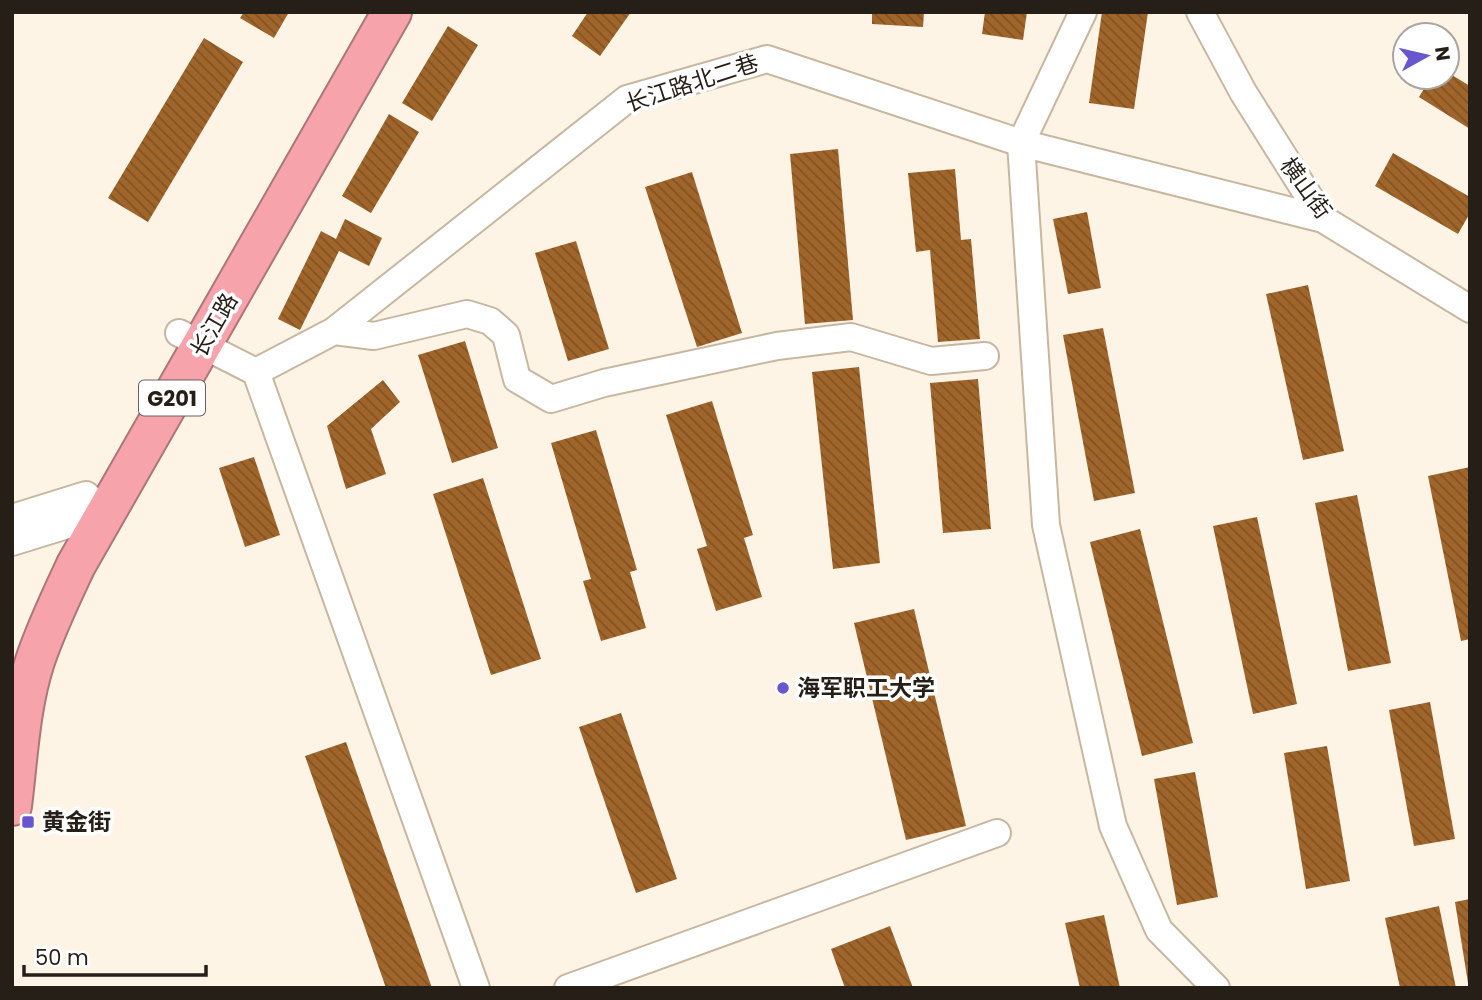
<svg xmlns="http://www.w3.org/2000/svg" width="1482" height="1000" font-family="Poppins,'Noto Sans SC',sans-serif">
  <style>
    .building { fill: url(#building-back-hatch) }
    .lines { fill: none; stroke-linecap: round; stroke-linejoin: round }
    .minor-casing { stroke: #c7b7a0; stroke-width: 30 }
    .highway-casing { stroke: #ad7578; stroke-width: 42 }
    .minor { stroke: #fff; stroke-width: 26 }
    .highway { stroke: #f6a3ac; stroke-width: 38 }
    .poi-dot { fill: #6856cf; stroke: #fff; stroke-width: 2.5 }
    .labels { text-anchor: middle; dominant-baseline: central; stroke-width: 7; stroke-linejoin: round; paint-order: stroke }
    .shield { fill: #fff; stroke: #66625d; stroke-width: 2 }
    .shield-label { font-size: 21px; font-weight: bold; fill: #251f17 }
    .street-label { font-size: 23px; fill: #251f17; stroke: #fff }
    .poi-label { font-size: 23px; font-weight: bold; fill: #251f17; stroke: #fff; text-anchor: start }
  </style>
  <defs>
    <pattern id="building-back-hatch" width="6" height="6" patternUnits="userSpaceOnUse" patternTransform="scale(1.75)"><rect width="6" height="6" fill="#a0652b"/><path d="M-1 5l2 2M0 0l6 6M5-1l2 2" fill="none" stroke="#825324"/></pattern>
  </defs>
  <rect width="100%" height="100%" fill="#fef4e6"/>
  <!-- building -->
  <path class="building" d="M244,12H289L274,38L240,18Z
    M588,12H631L600,56L572,36Z
    M872,12H924L923,27L872,24Z
    M985,12H1027L1023,40L982,34Z
    M1102,12H1148L1134,109L1089,103Z
    M448,26L478,45L432,121L402,103Z
    M204,38L243,62L148,222L108,198Z
    M1447,72L1470,86V129L1419,97L1431,77H1447Z
    M389,114L419,132L371,213L342,196Z
    M838,149L853,320L805,324L790,154Z
    M1393,153L1470,197V213L1458,234L1375,186Z
    M955,169L961,240L971,239L980,339L938,342L930,250L916,252L908,173Z
    M692,172L742,333L697,347L645,187Z
    M1087,212L1101,288L1068,294L1053,219Z
    M345,219L382,238L369,266L339,251L300,330L278,319L321,231L336,239Z
    M576,241L609,349L568,361L535,253Z
    M1308,285L1344,451L1303,460L1266,294Z
    M1103,328L1135,493L1094,501L1063,335Z
    M465,341L498,448L452,463L418,355Z
    M859,367L880,563L833,569L812,372Z
    M978,379L991,529L943,533L930,383Z
    M383,380L400,402L371,429L386,474L346,489L327,426Z
    M712,401L753,535L744,538L762,597L716,611L697,549L707,546L666,415Z
    M596,430L637,570L630,572L646,628L601,641L583,581L591,579L551,443Z
    M254,457L280,535L245,547L219,468Z
    M1470,467V639L1461,641L1428,476Z
    M483,478L541,659L491,675L433,494Z
    M1357,495L1391,663L1348,671L1315,503Z
    M1257,517L1297,704L1253,714L1213,526Z
    M1140,529L1193,743L1142,756L1090,542Z
    M914,609L966,826L906,840L854,623Z
    M1430,702L1455,839L1414,846L1389,710Z
    M621,713L677,879L636,893L579,727Z
    M346,742L432,988H386L305,756Z
    M1327,746L1350,881L1306,889L1284,753Z
    M1195,772L1218,897L1177,905L1154,779Z
    M1470,899V982L1468,983L1455,902Z
    M1439,906L1456,988H1400L1385,918Z
    M1104,915L1120,988H1080L1065,923Z
    M890,926L913,988H845L831,949Z"/>
  <g class="lines">
    <defs>
      <path id="minor" d="M1083,12L1021,143L1046,525L1113,826L1159,930L1216,988
        M1200,12L1243,92L1323,219L1470,309
        M334,331L374,336L467,314L490,321L506,335L517,379L551,399L604,383L777,346L851,337L931,361L985,356
        M179,333L256,372L334,331L627,99L767,59L1021,143L1323,219
        M256,372L476,988
        M12,518L86,495L106,513
        M12,542L106,513
        M568,988L997,833"/>
      <path id="highway" d="M12,806C18,758 20,707 35,661C46,628 61,597 76,565L392,12"/>
    </defs>
    <!-- minor casing -->
    <use href="#minor" class="minor-casing"/>
    <!-- highway casing -->
    <use href="#highway" class="highway-casing"/>
    <!-- minor -->
    <use href="#minor" class="minor"/>
    <!-- highway -->
    <use href="#highway" class="highway"/>
  </g>
  <!-- markers -->
  <g class="poi-dot">
    <circle cx="783" cy="688" r="7"/>
    <rect x="21" y="815" width="14" height="14" rx="3.5"/>
  </g>
  <g class="labels">
    <!-- shield labels -->
    <rect class="shield" x="139" y="380.5" width="66" height="35" rx="5"/>
    <g class="shield-label">
      <text x="172" y="398">G201</text>
    </g>
    <!-- street labels -->
    <g class="street-label">
      <text transform="translate(692 83) rotate(-18)">长江路北二巷</text>
      <text transform="translate(1306 188) rotate(54)">横山街</text>
      <text transform="translate(214 325) rotate(-60)">长江路</text>
    </g>
    <!-- poi labels -->
    <g class="poi-label">
      <text x="797" y="688">海军职工大学</text>
      <text x="42" y="822">黄金街</text>
    </g>
  </g>
  <!-- border -->
  <rect width="1482" height="1000" fill="none" stroke="#251f17" stroke-width="28"/>
  <!-- north arrow -->
  <g transform="translate(1426 56) rotate(82)"><circle r="33" fill="#ffffff" stroke="#a8a5a2" stroke-width="2"/>
  <path d="M0-5L12 26L0 18L-12 26Z" fill="#6856cf"/>
  <text y="-10" font-size="19" font-weight="bold" text-anchor="middle" fill="#251f17">N</text>
  </g>
  <!-- scale -->
  <path d="M24 965v10h182v-10" fill="none" stroke="#251f17" stroke-width="3.5"/>
  <text x="35" y="965" font-size="21" fill="#251f17" stroke="#ffffff" stroke-width="5" paint-order="stroke">50 m</text>
</svg>
